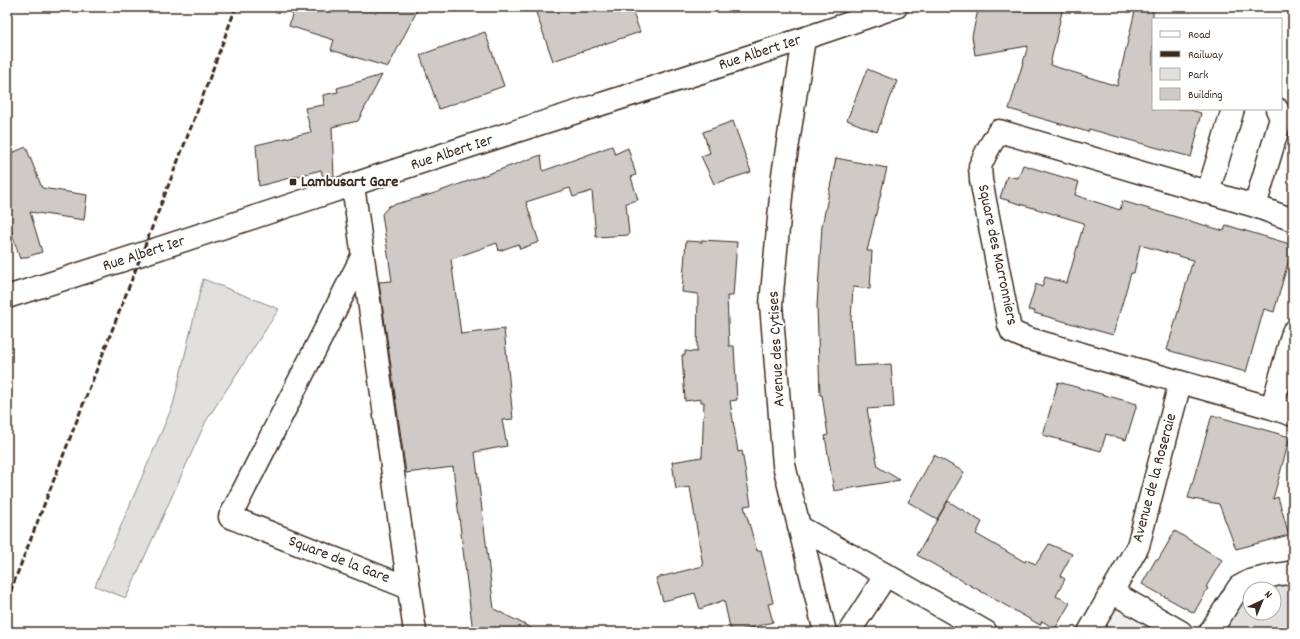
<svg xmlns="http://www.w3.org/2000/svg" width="1300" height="639" font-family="Dekko,sans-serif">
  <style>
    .built { fill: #f1efee }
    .green { fill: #e2e0de; stroke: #8e857e }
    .building { fill: #cfcac7; stroke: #3b2a1e }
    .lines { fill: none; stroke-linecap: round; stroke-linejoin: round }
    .minor-casing { stroke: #3b2a1e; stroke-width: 25 }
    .minor { stroke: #fff; stroke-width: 22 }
    .rail { stroke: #3b2a1e; stroke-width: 3; stroke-dasharray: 6 3; stroke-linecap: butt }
    .poi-dot { fill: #3b2a1e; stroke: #fff; stroke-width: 1.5 }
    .labels { text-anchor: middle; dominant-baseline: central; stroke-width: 4; stroke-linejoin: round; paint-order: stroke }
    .street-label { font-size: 16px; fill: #3b2a1e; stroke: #fff }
    .poi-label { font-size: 16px; font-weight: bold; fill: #3b2a1e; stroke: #fff; text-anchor: start }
  </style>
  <rect width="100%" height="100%" fill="#fff"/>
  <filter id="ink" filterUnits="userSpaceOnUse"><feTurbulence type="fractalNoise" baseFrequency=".025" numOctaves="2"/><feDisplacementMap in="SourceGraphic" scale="8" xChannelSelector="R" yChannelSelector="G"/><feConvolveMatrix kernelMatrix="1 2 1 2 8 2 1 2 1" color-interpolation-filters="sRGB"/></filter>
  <g filter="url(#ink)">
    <!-- built -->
    <path class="built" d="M1115,608L1120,609L1161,632H1100L1112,611Z"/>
    <!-- green -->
    <path class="green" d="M203,279L279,309L206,421L126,598L95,586L173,405Z
      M1285,584L1293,591V632H1222L1243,599L1250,593V613H1274V589H1266Z"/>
    <!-- building -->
    <path class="building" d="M294,7H419L388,67L331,50L334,40L289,26Z
      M534,7H631L640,32L553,61Z
      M990,7H1063L1050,65L1117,86L1136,7H1153V109H1187L1201,113L1196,135H1197L1191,157L1089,129L1088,132L1009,109L1028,46L975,55L972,36L978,10L989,12Z
      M485,32L504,86L439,109L420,55Z
      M867,69L897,81L877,132L847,120Z
      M382,75L358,121L332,127L334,177L324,181L321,170L259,186L256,145L311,132L305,108L324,105L323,95L338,92L337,88Z
      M733,121L751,172L714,184L701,156L710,153L703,132Z
      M612,146L615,154L628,148L636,175L631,177L638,200L626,203L629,235L596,237L592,191L573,197L570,188L526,202L539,242L520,249L518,244L499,251L497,243L451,259L461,334L504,329L513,419L502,420L507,446L475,452L494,609L539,632H473L453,467L406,473L379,282L392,281L382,214L389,206L432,194L541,155L543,171Z
      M26,147L42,188L87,195L84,220L30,212L42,252L20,259L7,217V155Z
      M836,158L887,168L867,251H872L870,289L853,287L851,319L854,366L891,364L894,407L867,409L878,467L900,480L834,491L825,436L828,435L822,395H820L817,306L822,226Z
      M1023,165L1079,182L1075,195L1120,210L1122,201L1224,231L1226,225L1293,245L1274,312L1264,309L1246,372L1167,350L1193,260L1140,245L1134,273H1131L1113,335L1034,313L1035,311L1028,310L1036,284L1042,287L1045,277L1067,283L1084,223L1000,198L1007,176L1018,178Z
      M702,240L737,242L733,296H727L729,346H734L737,400L730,401L738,452L742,451L751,505L744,506L757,551L761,550L773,603L768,604L773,622L735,632H731L724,600L700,609L695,593L663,601L656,578L703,566L690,487L676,489L672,462L702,457L704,402H701V399L685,401L682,355H685V351L697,352L698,294L682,292L686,241L702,242Z
      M1058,382L1137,404L1126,440L1106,434L1101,451L1043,435Z
      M1212,415L1290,437L1273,499L1278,497L1289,535L1236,549L1219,504L1188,498Z
      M934,455L964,472L937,519L908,502Z
      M948,501L982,522L976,534L1025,562L1026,560L1036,564L1049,544L1072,554L1060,576L1065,579L1056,596L1070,603L1055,629L1042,621L1040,625L917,555Z
      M1175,531L1222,560L1206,587L1208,588L1194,613L1142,584L1156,559L1158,560Z"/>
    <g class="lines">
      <defs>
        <path id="minor" d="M804,39L783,175L771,304L784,465L825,632
          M353,185L415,632
          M1208,192L1233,109
          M1255,206L1281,118L1277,109
          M1293,220L1255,206L999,131L988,149L980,166L981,180L1009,325L1012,332L1026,338L1272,408L1293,332
          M363,255L230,517L409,588
          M7,297C164,248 320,195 476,144C616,99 757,56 896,7
          M1272,408L1293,415
          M799,527L886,575L986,632
          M1112,592L1181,632
          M849,632L886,575
          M1089,632L1138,546L1180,383
          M1210,632L1239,587L1250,581L1275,575L1288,573L1293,575"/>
      </defs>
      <!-- minor casing -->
      <use href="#minor" class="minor-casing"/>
      <!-- minor -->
      <use href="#minor" class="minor"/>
      <!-- rail -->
      <path class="rail" d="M7,600L195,117L236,7"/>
    </g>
  </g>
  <!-- markers -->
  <rect class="poi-dot" x="289" y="178" width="8" height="8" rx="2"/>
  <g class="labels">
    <!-- street labels -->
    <g class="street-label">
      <text transform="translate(760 53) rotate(-18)">Rue Albert Ier</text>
      <text transform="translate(452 153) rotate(-18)">Rue Albert Ier</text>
      <text transform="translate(144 254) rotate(-18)">Rue Albert Ier</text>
      <text transform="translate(997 255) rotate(78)">Square des Marronniers</text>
      <text transform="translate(777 349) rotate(-93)">Avenue des Cytises</text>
      <text transform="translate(1155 478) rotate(-75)">Avenue de la Roseraie</text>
      <text transform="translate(339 560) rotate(21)">Square de la Gare</text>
    </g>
    <!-- poi labels -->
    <g class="poi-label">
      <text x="301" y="182">Lambusart Gare</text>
    </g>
  </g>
  <!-- margin -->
  <rect width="1300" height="639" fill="none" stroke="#fff" stroke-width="24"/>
  <rect x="12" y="12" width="1276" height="615" fill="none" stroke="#3b2a1e" stroke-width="1.5" filter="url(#ink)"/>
  <!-- legend -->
  <rect x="1152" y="18" width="130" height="92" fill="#ffffff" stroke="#b1aaa5"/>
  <rect x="1160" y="31" width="20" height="6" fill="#ffffff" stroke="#b1aaa5"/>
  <text x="1188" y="38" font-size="12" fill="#3b2a1e">Road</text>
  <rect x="1160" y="51" width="20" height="6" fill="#3b2a1e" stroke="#b1aaa5"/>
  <text x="1188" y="58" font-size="12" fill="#3b2a1e">Railway</text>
  <rect x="1160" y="68" width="20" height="12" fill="#e2e0de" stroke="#b1aaa5"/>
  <text x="1188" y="78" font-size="12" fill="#3b2a1e">Park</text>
  <rect x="1160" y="88" width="20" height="12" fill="#cfcac7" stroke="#b1aaa5"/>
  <text x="1188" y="98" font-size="12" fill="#3b2a1e">Building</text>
  <!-- north arrow -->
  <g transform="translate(1262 601) rotate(44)"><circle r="19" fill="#ffffff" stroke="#b1aaa5"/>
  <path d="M0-3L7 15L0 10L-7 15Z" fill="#3b2a1e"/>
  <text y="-6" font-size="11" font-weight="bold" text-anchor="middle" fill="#3b2a1e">N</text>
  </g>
</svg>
